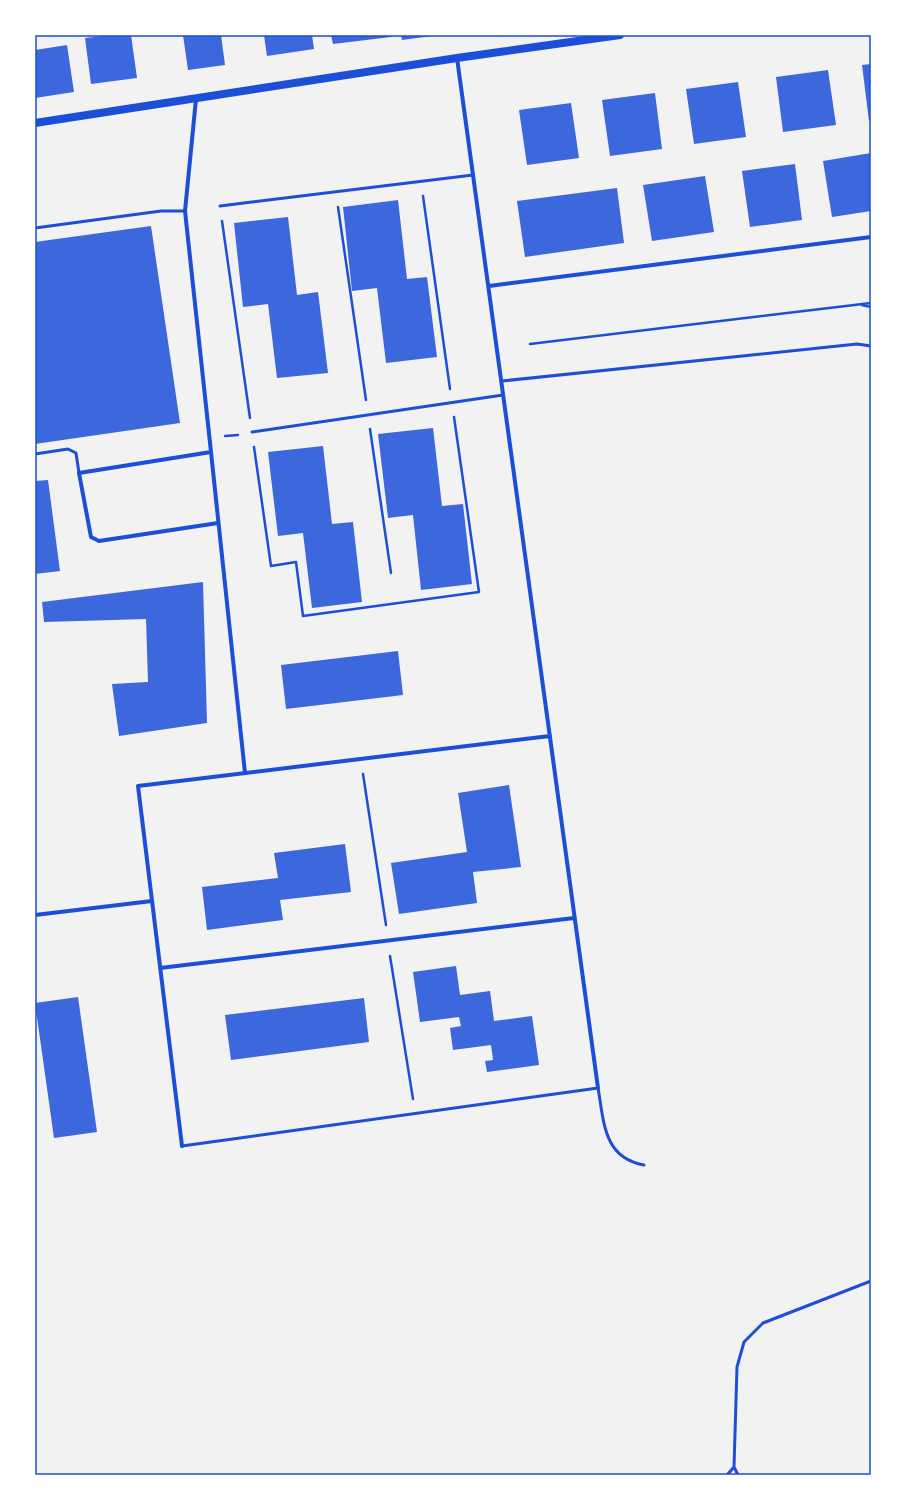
<svg xmlns="http://www.w3.org/2000/svg" width="906" height="1510" font-family="Rubik,sans-serif">
  <style>
    .building { fill: #3d67dc }
    .lines { fill: none; stroke-linecap: round; stroke-linejoin: round }
    .path { stroke: #1d4ed8; stroke-width: 2.5 }
    .service { stroke: #1d4ed8; stroke-width: 3 }
    .minor { stroke: #1d4ed8; stroke-width: 4 }
    .secondary { stroke: #1d4ed8; stroke-width: 8 }
    .neatline { fill: none; stroke: #1d4ed8; stroke-width: 1.5 }
  </style>
  <rect width="100%" height="100%" fill="#f2f2f2"/>
  <!-- building -->
  <path class="building" d="M112,35H131L137,78L91,84L85,38Z
    M183,35H221L225,65L188,70Z
    M264,35H312L314,49L267,56Z
    M331,35H391V37L333,44Z
    M401,35H432V36L402,40Z
    M67,45L74,92L35,98V50Z
    M871,64V120L869,121L862,65Z
    M828,70L836,125L783,132L776,77Z
    M738,82L746,137L694,144L686,89Z
    M655,93L662,149L610,156L602,100Z
    M571,103L579,158L527,165L519,110Z
    M871,153V211L832,217L823,161Z
    M795,164L802,220L750,227L742,171Z
    M705,176L714,232L652,241L643,185Z
    M617,188L624,243L525,257L517,201Z
    M398,200L407,279L427,277L437,357L386,363L377,288L352,291L343,207Z
    M288,217L297,295L318,292L328,373L277,378L268,304L243,307L234,223Z
    M151,226L180,423L35,444V242Z
    M433,428L442,506L463,504L472,584L421,590L413,515L388,518L378,434Z
    M323,446L332,524L353,522L362,602L312,608L303,533L278,536L268,452Z
    M48,480L60,571L35,574V481Z
    M203,582L207,723L119,736L112,684L148,682L146,619L44,622L42,602Z
    M398,651L403,695L286,709L281,665Z
    M509,785L521,867L473,872L477,903L399,914L391,863L467,852L458,793Z
    M345,844L351,892L280,900L283,920L207,930L202,887L278,878L274,853Z
    M456,966L460,995L490,991L494,1021L532,1016L539,1065L487,1072L485,1061L493,1060L491,1045L453,1050L450,1028L461,1026L459,1017L420,1022L413,972Z
    M78,997L97,1132L54,1138L35,1003Z
    M364,998L369,1042L231,1060L225,1015Z"/>
  <g class="lines">
    <!-- path -->
    <path class="path" d="M423,196L450,389
      M338,207L366,400
      M222,221L250,418
      M862,305L871,307
      M530,344L871,303
      M370,429L391,573
      M225,436L238,435
      M254,447L271,566L296,562L303,616L479,592L454,417
      M363,774L386,925
      M390,956L413,1099"/>
    <!-- service -->
    <path class="service" d="M220,206L473,175
      M35,228L161,211H185
      M502,381L857,344L871,346
      M252,432L503,395
      M35,454L68,449L76,453L79,473
      M182,1146L598,1088C604,1121 603,1158 644,1165
      M727,1475L734,1467
      M738,1475L734,1467L737,1367L744,1342L763,1323L871,1281"/>
    <!-- minor -->
    <path class="minor" d="M457,58L598,1088
      M196,99L185,211L211,452
      M489,286L871,237
      M218,523L99,541L91,537L79,473L211,452L245,773
      M35,915L152,901
      M160,968L574,918
      M182,1146L138,786L550,736"/>
    <!-- secondary -->
    <path class="secondary" d="M35,123L457,58L620,35"/>
  </g>
  <!-- border -->
  <rect width="906" height="1510" fill="none" stroke="#ffffff" stroke-width="72"/>
  <rect x="36" y="36" width="834" height="1438" class="neatline"/>
</svg>
